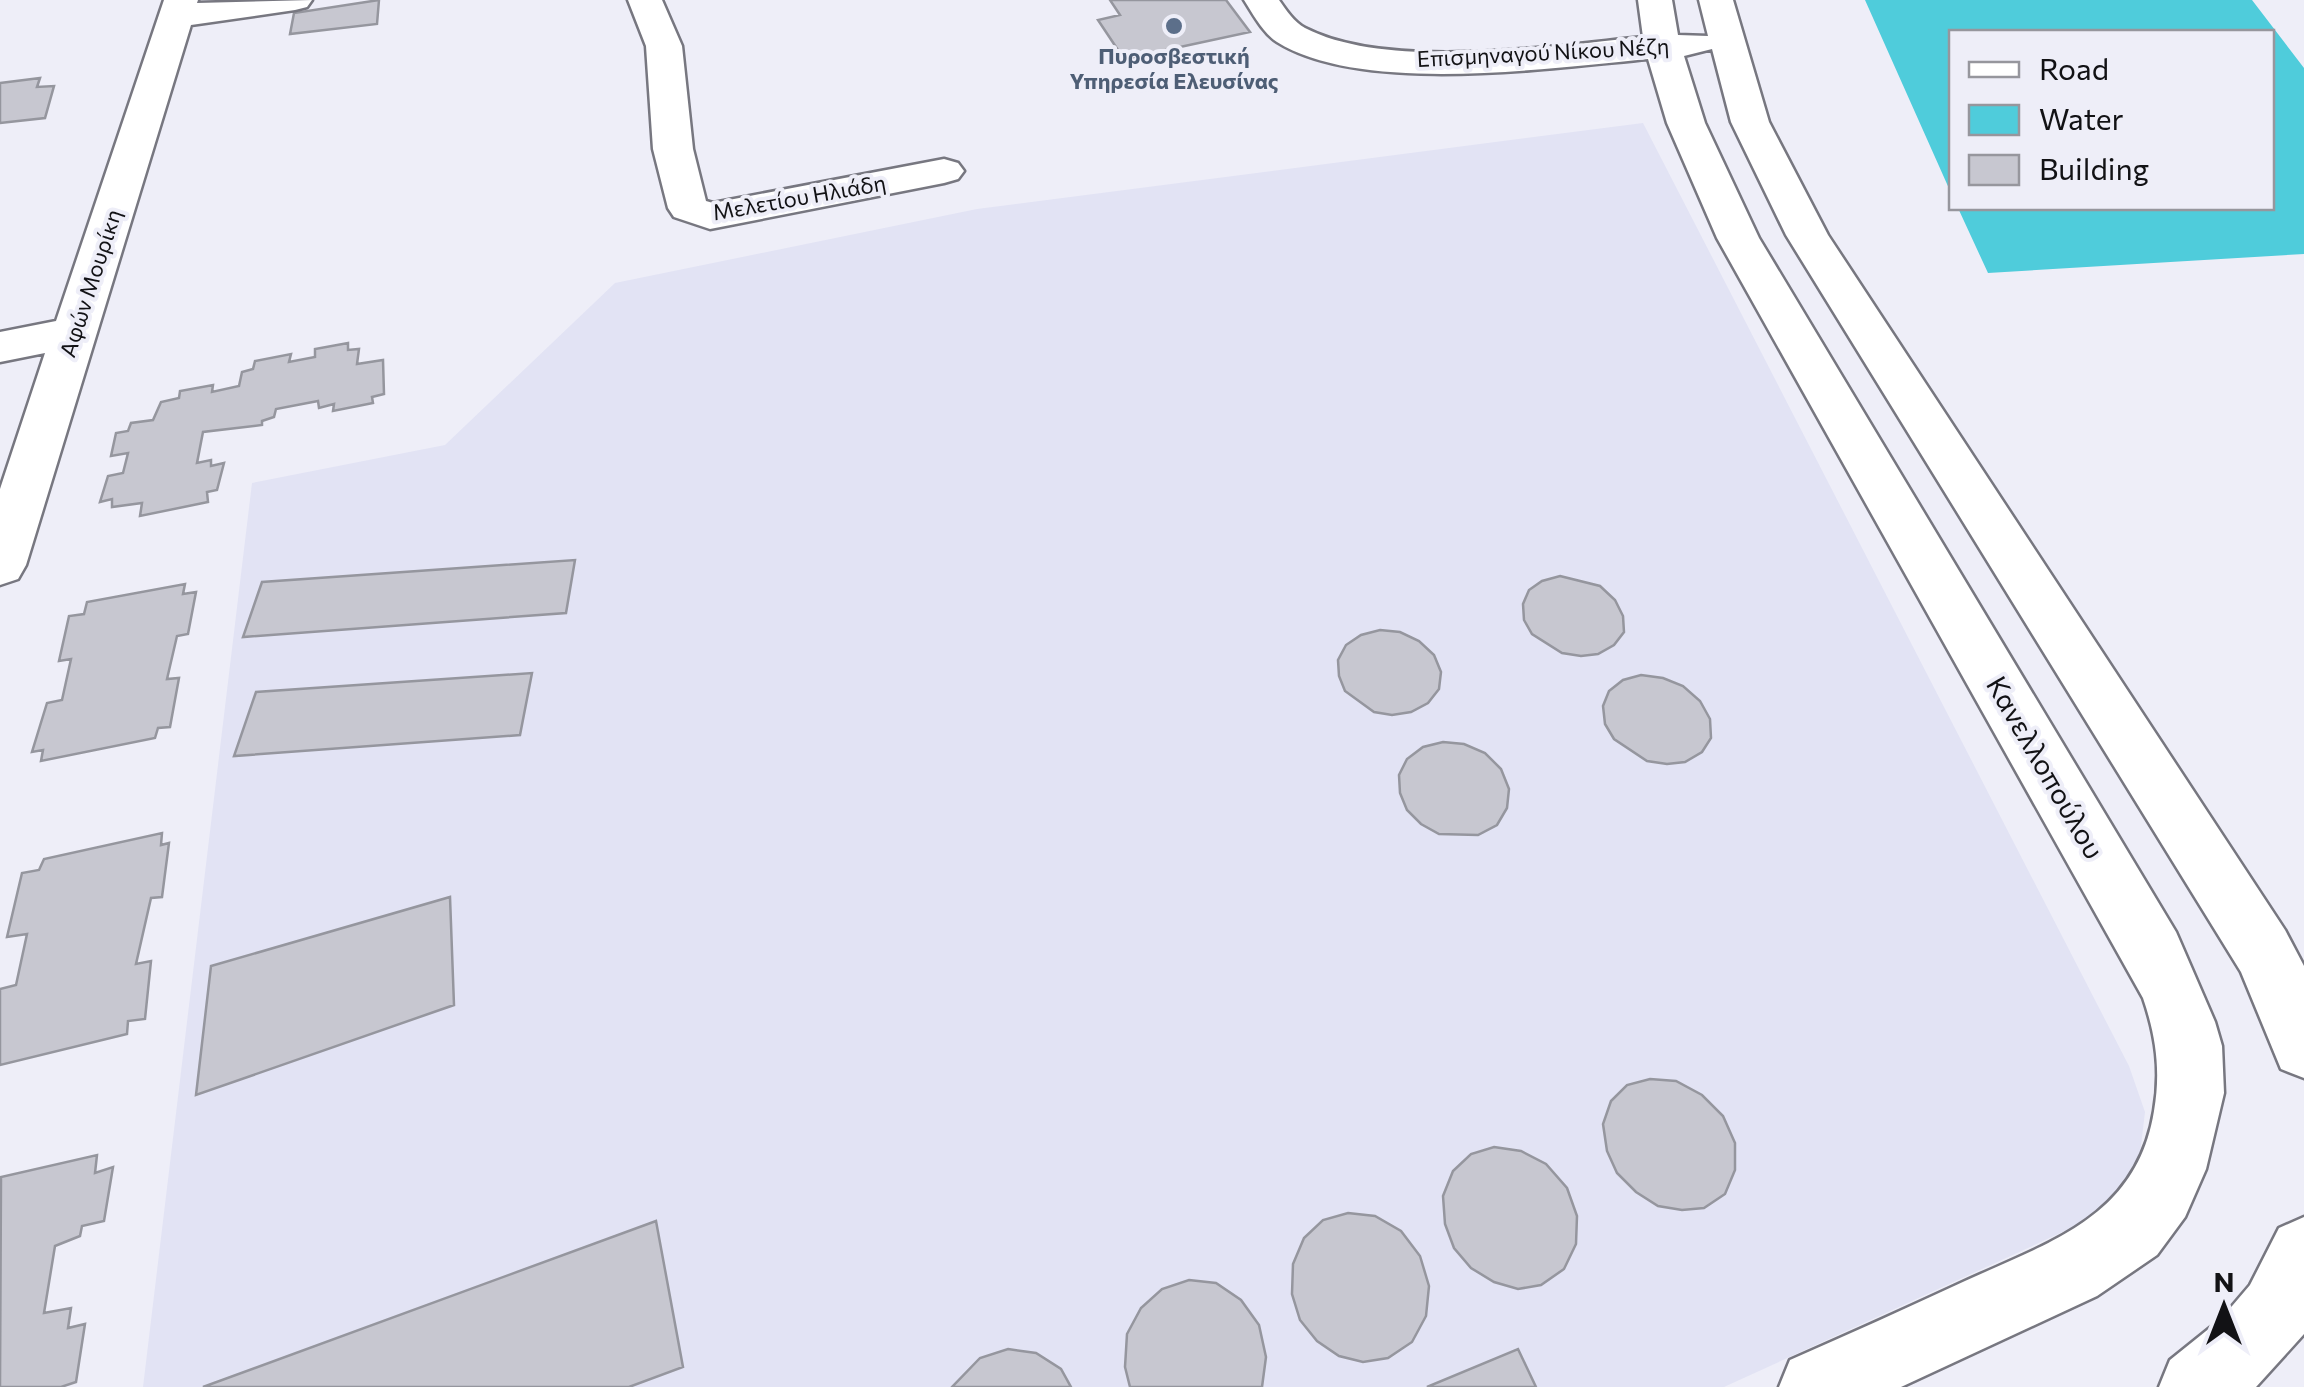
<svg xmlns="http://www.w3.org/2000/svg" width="2304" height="1387" font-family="Commissioner,sans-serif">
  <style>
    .built { fill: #e2e3f4 }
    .water { fill: #4fccdb }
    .building { fill: #c7c7d0; stroke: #95969e; stroke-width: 2.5 }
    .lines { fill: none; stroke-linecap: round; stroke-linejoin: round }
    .minor-casing { stroke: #777780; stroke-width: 5 }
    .minor { fill: #fff; fill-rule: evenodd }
    .service-dot { fill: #5c6f8a; stroke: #eeeef8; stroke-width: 4 }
    .labels { text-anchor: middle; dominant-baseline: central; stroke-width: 8; stroke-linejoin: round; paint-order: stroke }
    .far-street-label { font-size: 22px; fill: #121215; stroke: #eeeef8 }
    .far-service-label { font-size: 22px; font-weight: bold; fill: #4e5e75; stroke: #eeeef8 }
    .street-label { font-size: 28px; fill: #121215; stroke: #eeeef8 }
  </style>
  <rect width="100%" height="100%" fill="#eeeef8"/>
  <!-- built -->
  <path class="built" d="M1643,123L2129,1066L2145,1112L2140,1154L2126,1195L2089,1220L1724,1387H143L252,483L445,445L615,283L977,209Z"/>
  <!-- water -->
  <path class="water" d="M1865,0H2252L2304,68V254L1988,273L1958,208H2272V32H1952L1951,193Z"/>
  <!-- building -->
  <path class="building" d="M379,0L377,24L290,34L294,13Z
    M1110,0H1226L1250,32L1124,59L1098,20L1120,15Z
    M40,78L37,87L54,86L45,118L0,123V83Z
    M348,343V350L359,349L357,364L383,360L384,394L372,397L373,403L333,411L334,404L319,408L318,401L276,409L274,417L262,421V425L203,432L197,463L211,460V466L224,463L217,490L207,492L208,502L140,516L142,503L112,507V499L100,502L108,476L123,473L128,453L111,456L116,433L128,431L131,423L153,420L161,402L179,398L180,391L213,385L212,392L239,386L242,372L253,369L255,361L291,354L289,362L315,357V349Z
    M575,560L566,613L243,637L262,582Z
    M1560,576L1600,586L1615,600L1623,616L1624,632L1614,645L1598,654L1581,656L1562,653L1532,634L1524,620L1523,604L1529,590L1542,581Z
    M185,584L183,594L196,592L188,634L177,636L167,679L179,678L170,727L158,728L155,738L41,761L43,750L32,752L47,703L62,700L71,659L59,661L69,616L84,614L87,602Z
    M1380,630L1400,632L1419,641L1434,655L1441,672L1439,689L1428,703L1411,712L1392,715L1374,712L1345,691L1339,676L1338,660L1346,645L1361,635Z
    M532,673L520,735L234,756L256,692Z
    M1641,675L1663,678L1683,686L1700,701L1710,719L1711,738L1702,752L1685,762L1667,764L1647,761L1614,739L1605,724L1603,706L1609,691L1623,680Z
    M1443,742L1464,744L1485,753L1501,769L1509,789L1507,808L1497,825L1478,835L1439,834L1421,824L1407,810L1400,793L1399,775L1407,759L1423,747Z
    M162,833L161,845L169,843L162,897L151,898L136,964L151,961L145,1019L128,1021L127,1034L0,1065V989L16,985L27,934L7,937L22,873L39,870L44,859Z
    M450,897L454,1005L196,1095L211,966Z
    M1650,1079L1676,1081L1702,1095L1723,1116L1735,1143V1170L1725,1194L1704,1208L1682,1210L1658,1206L1636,1192L1617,1173L1607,1151L1603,1124L1611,1101L1627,1085Z
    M1494,1147L1521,1151L1546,1164L1567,1188L1577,1216L1576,1244L1564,1269L1541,1285L1518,1289L1494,1282L1471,1268L1454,1248L1445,1224L1443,1196L1453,1171L1471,1154Z
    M97,1155L95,1173L113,1167L104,1221L82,1226L80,1236L55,1246L44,1313L71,1308L68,1328L85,1324L76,1382L61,1387H0L1,1177Z
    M1348,1213L1375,1216L1401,1231L1420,1256L1429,1286L1426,1316L1412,1342L1388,1358L1363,1362L1339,1356L1317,1341L1300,1320L1292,1294L1293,1264L1304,1238L1323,1220Z
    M656,1221L683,1367L629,1387H203Z
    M1189,1280L1216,1283L1241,1300L1259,1325L1266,1357L1262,1387H1130L1125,1367L1127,1334L1141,1308L1162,1289Z
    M1008,1349L1036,1353L1061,1369L1071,1387H952L980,1358Z
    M1518,1349L1536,1387H1427Z"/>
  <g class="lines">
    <defs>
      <path id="minor" d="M164,0H198L197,3L312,0L307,7L295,10L191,25L26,565L18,579L0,585V489L45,353L0,362V332L56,321Z
        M628,0H662L682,46L693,149L706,201L713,203L944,159L958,163L964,171L958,179L944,183L710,229L674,217L668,208L653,149L646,46Z
        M1244,0H1279C1286,10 1294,22 1305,28C1388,71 1551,46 1643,37L1638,0H1672L1678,35L1708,36L1699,0H1733L1769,122L1828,235L2285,930L2304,966V1078L2281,1069L2241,972L1786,235L1731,122L1712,49L1684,56L1705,123L1759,238L2176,932L2215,1022L2222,1046L2224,1093L2206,1169L2185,1217L2157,1255L2097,1296L1901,1387H1779L1790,1360C1849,1334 1907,1308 1965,1281C2050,1242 2137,1217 2154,1111C2161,1071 2156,1036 2143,998L1717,238L1667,123L1648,59C1550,68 1362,95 1277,42C1263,33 1253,14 1244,0Z
        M2304,1217V1334L2256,1387H2159L2170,1360L2221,1319L2250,1285L2279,1228Z"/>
    </defs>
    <!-- minor casing -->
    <use href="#minor" class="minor-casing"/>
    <!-- minor -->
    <use href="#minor" class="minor"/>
  </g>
  <!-- markers -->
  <circle class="service-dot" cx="1174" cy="26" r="10"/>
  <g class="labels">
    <!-- far-street labels -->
    <g class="far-street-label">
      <text transform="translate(1543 52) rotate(-3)">Επισμηναγού Νίκου Νέζη</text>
      <text transform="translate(799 197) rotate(-10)">Μελετίου Ηλιάδη</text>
      <text transform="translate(90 283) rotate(-72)">Αφών Μουρίκη</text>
    </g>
    <!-- far-service labels -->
    <g class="far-service-label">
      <text x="1174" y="55">Πυροσβεστική<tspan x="1174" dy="25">Υπηρεσία Ελευσίνας</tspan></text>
    </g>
    <!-- street labels -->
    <g class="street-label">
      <text transform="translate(2046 767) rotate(60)">Κανελλοπούλου</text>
    </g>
  </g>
  <!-- legend -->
  <rect x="1949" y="30" width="325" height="180" fill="#eeeef8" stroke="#96969d" stroke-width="2.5"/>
  <rect x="1969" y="62" width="50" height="15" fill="#ffffff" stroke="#96969d" stroke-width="2.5"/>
  <text x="2039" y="80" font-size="30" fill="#121215">Road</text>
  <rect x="1969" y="105" width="50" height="30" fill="#4fccdb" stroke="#96969d" stroke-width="2.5"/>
  <text x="2039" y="130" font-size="30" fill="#121215">Water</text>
  <rect x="1969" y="155" width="50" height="30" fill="#c7c7d0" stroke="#96969d" stroke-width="2.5"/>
  <text x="2039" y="180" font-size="30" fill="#121215">Building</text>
  <!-- north arrow -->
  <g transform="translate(2224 1307)" stroke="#eeeef8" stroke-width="8" paint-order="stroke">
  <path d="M0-8L18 38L0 25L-18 38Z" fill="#121215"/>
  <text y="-15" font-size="28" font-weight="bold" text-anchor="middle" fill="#121215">N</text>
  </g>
</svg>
